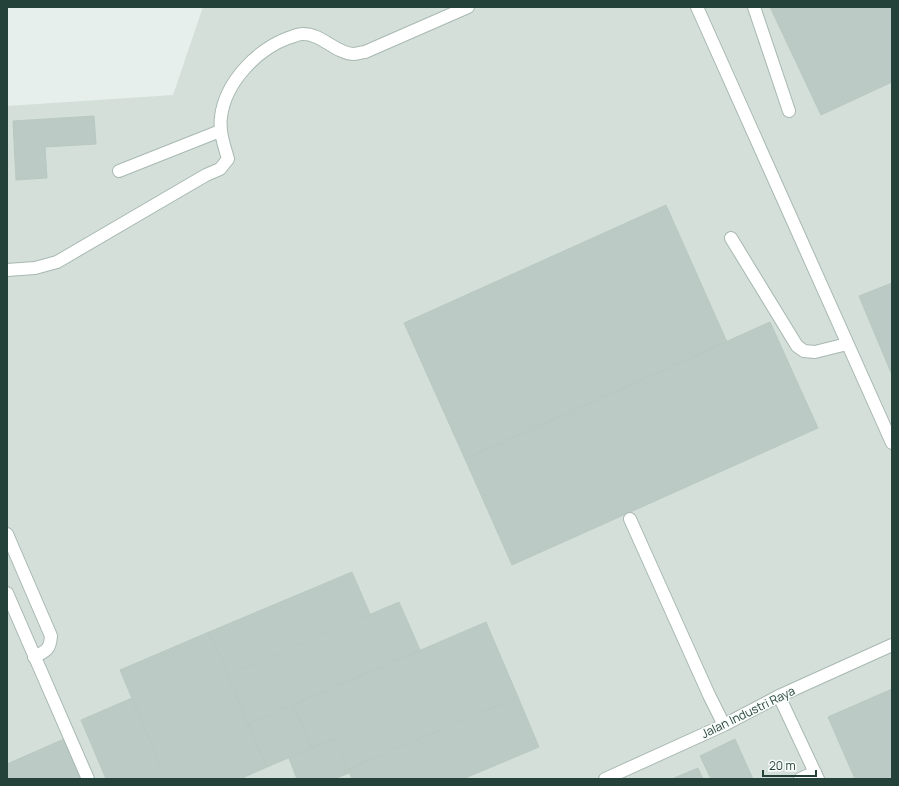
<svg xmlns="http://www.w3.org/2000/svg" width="899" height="786" font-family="Manrope,sans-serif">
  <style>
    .built { fill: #d4dfda }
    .building { fill: #bbcac4; stroke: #b8c9c2 }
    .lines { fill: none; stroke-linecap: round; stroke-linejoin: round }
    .minor-casing { stroke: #a8b8b2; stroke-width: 14 }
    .minor { stroke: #fff; stroke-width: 12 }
    .labels { text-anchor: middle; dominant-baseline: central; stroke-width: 3; stroke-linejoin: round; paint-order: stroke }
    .street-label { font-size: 12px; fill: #24423a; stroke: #f7fbf9 }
  </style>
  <rect width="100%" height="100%" fill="#e6efeb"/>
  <!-- built -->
  <path class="built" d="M203,7H892V779H7V106L173,95Z"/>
  <!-- building -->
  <path class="building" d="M770,7H892V82L821,115Z
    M94,116L96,144L45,147L47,178L16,180L13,121Z
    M666,205L727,342L465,459L404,323Z
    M892,283V375L859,296Z
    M770,322L818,428L512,565L465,459Z
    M352,572L370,614L228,675L209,632Z
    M399,602L420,650L248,724L228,675Z
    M486,622L518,697L348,769L335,739L312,748L293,705Z
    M209,632L267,767L240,779H166L120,670Z
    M892,689V779H855L828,717Z
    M518,697L539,747L463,779H352L348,769Z
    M132,698L166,779H106L81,720Z
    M293,705L312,748L267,767L248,724Z
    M64,739L81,779H7V764Z
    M335,739L349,773L334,779H297L289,758Z
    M735,739L753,779H711L700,756Z
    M698,768L703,779H674V778Z"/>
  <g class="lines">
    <defs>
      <path id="minor" d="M697,7L892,443
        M754,7L789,111
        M119,171L220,131
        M731,238L797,346L804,351L815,352L847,344
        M7,270L35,268L57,262L206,175L220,169L228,159C224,145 219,131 221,117C225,83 256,50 288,38C292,37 298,34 302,34C321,33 335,53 353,54C357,54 362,52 365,52L468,7
        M630,519L709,695L724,725
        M7,534L51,636C50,650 46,651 34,657
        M7,593L88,779
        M779,696L818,779
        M605,779L724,725L779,696L892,645
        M800,779L815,772"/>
    </defs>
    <!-- minor casing -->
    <use href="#minor" class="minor-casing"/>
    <!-- minor -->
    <use href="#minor" class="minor"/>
  </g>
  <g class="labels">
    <!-- street labels -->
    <g class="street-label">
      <text transform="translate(748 712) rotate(-26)">Jalan Industri Raya</text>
    </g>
  </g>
  <!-- border -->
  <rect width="899" height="786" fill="none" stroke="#24423a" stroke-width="16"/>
  <!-- scale -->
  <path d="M763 770v6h53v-6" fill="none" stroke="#24423a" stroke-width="2"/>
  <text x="769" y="770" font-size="12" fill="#24423a" stroke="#f7fbf9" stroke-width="3" paint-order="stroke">20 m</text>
</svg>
